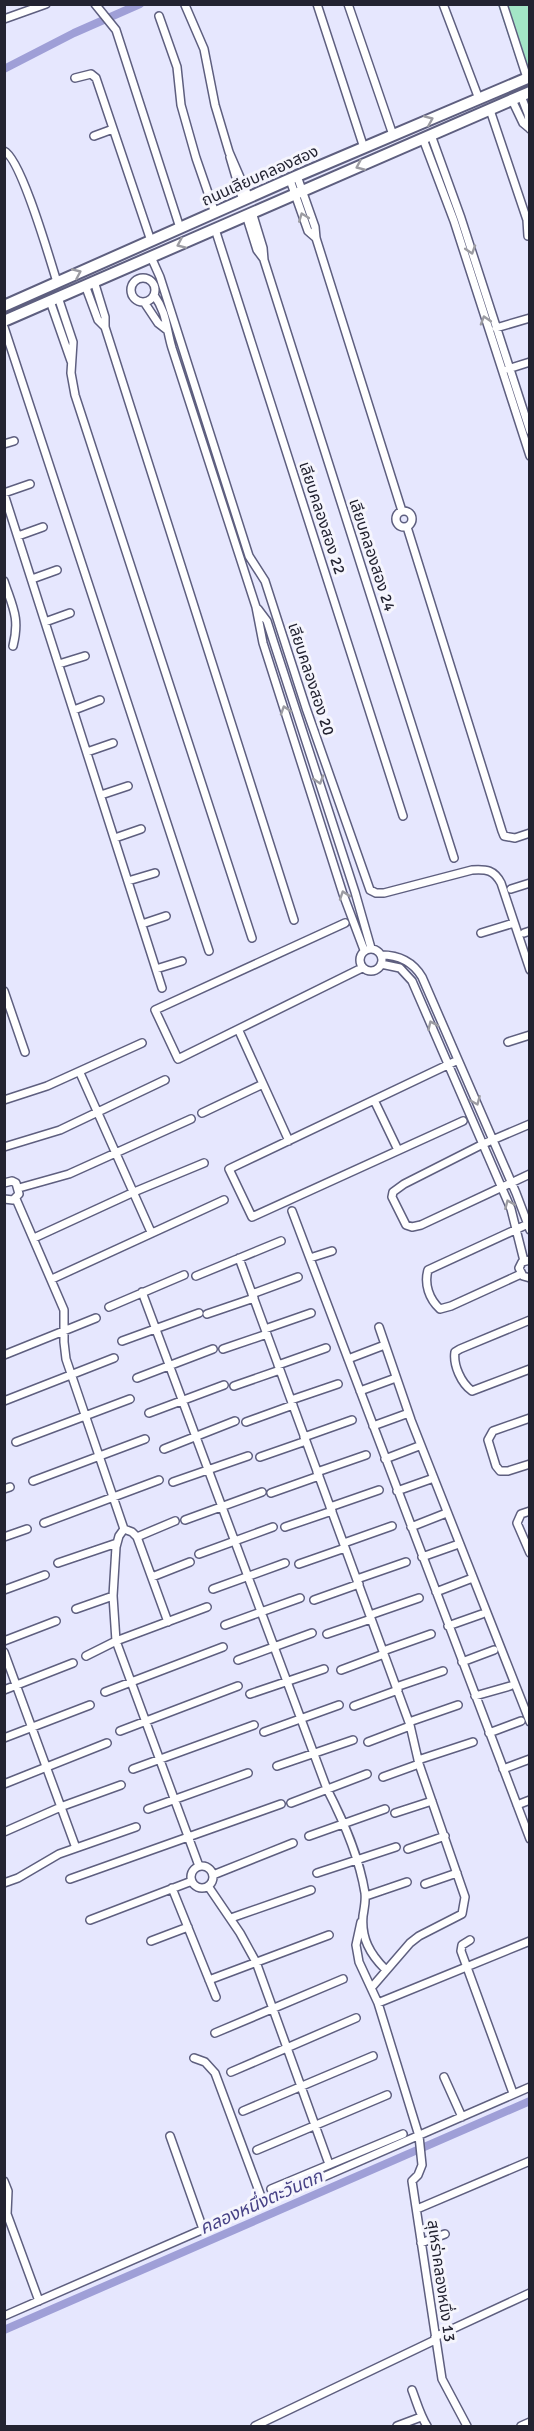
<svg xmlns="http://www.w3.org/2000/svg" width="534" height="2431" font-family="Signika,'Noto Sans Thai',sans-serif">
  <style>
    .green { fill: #a3e5c6 }
    .lines { fill: none; stroke-linecap: round; stroke-linejoin: round }
    .canal { stroke: #9f9fd7; stroke-width: 8 }
    .minor-casing { stroke: #5e5f7f; stroke-width: 10 }
    .secondary-casing { stroke: #5e5f7f; stroke-width: 14 }
    .minor { stroke: #fff; stroke-width: 7 }
    .secondary { stroke: #fff; stroke-width: 10 }
    .oneway { stroke: #9c9ca2 }
    .labels { text-anchor: middle; dominant-baseline: central; stroke-width: 6; stroke-linejoin: round; paint-order: stroke }
    .street-label { font-size: 16px; fill: #232331; stroke: #f5f5fd }
    .water-label { font-size: 18px; font-style: italic; fill: #474286; stroke: #f5f5fd }
  </style>
  <rect width="100%" height="100%" fill="#e6e7fe"/>
  <!-- green -->
  <path class="green" d="M498,5H529V67L520,71Z"/>
  <g class="lines">
    <!-- canal -->
    <path class="canal" d="M4,69L74,33L140,4
      M4,2330L530,2101"/>
    <defs>
      <path id="minor" d="M95,4L116,30L180,228
        M317,4L364,148
        M348,4L393,135
        M443,4L479,99
        M503,4L527,78
        M185,5L204,49L215,105L229,152L249,198
        M159,16L177,67L181,105L196,158L215,213
        M4,19L46,4
        M75,78L91,74L96,78L151,241
        M521,96L528,114L530,129
        M512,100L523,123L529,128
        M490,110L527,220L528,236
        M431,135L461,218L530,431
        M94,136L113,129
        M423,139L454,221L530,456
        M4,151C21,158 50,260 57,282
        M230,157L243,201
        M297,176L315,227L316,238L402,511
        M290,180L308,231L316,238
        M252,212L263,248L264,260L454,858
        M246,215L257,250L263,258
        M215,229L403,816
        M151,257L160,277L249,556L265,581L306,708L370,890L376,893H384L472,870C487,869 494,870 501,883L530,970
        M131 290a12 12 0 1 1 24 0a12 12 0 1 1-24 0Z
        M94,281L105,317V327L294,920
        M85,285L98,320L105,327
        M154,295C167,313 166,328 172,348L256,607L263,643L343,894L364,950
        M58,297L73,342L71,373L75,395L252,938
        M50,301L71,361
        M144,302L158,323L167,330
        M4,327L209,951
        M496,328L530,318
        M508,369L530,362
        M4,444L14,441
        M4,493L30,484
        M4,494L162,988
        M396 519a8 8 0 1 1 16 0a8 8 0 1 1-16 0Z
        M407,527L502,831L504,836L515,838L530,833
        M18,536L43,527
        M32,579L57,570
        M4,581C13,608 20,618 13,646
        M258,609L267,621L273,640L355,892L371,948
        M45,622L70,613
        M59,664L85,656
        M74,710L100,700
        M87,752L113,743
        M101,795L128,786
        M115,838L141,829
        M128,881L155,873
        M511,889L530,883
        M345,923L155,1010L178,1059L362,968
        M142,924L166,916
        M481,933L514,923
        M524,933L530,931
        M360 960a11 11 0 1 1 22 0a11 11 0 1 1-22 0Z
        M381,955C399,955 413,962 422,977L516,1193L530,1230
        M381,964L400,968L412,981L511,1209L524,1261
        M156,969L182,961
        M4,991L25,1052
        M239,1031L289,1141
        M508,1042L530,1035
        M458,1060L229,1169L252,1217L463,1121
        M80,1073L151,1232
        M4,1100L47,1086L142,1043
        M374,1100L398,1150
        M202,1113L263,1084
        M530,1124L483,1144L404,1184L393,1192L392,1197L406,1225L412,1227L421,1225L530,1174
        M4,1147L60,1130L165,1080
        M4,1183L12,1181L16,1183L19,1194L13,1200L4,1199
        M19,1188L69,1174L191,1119
        M16,1199L64,1310V1342L66,1359L124,1529
        M292,1211L530,1839
        M34,1238L134,1192L204,1163
        M239,1258L410,1725L419,1764L465,1897L462,1914L419,1936L410,1943L372,1987
        M310,1258L332,1251
        M530,1260L522,1262L519,1268L523,1276L530,1278
        M521,1274L451,1306L440,1309C429,1299 424,1284 428,1270L530,1223
        M196,1276L281,1241
        M52,1279L224,1200
        M142,1292L327,1789C344,1822 359,1856 365,1893C366,1901 364,1909 363,1916C361,1938 370,1954 385,1969
        M252,1294L298,1277
        M109,1307L184,1275
        M207,1314L254,1298
        M530,1320L460,1349L455,1352C453,1365 461,1383 472,1391L530,1369
        M379,1327L411,1420L530,1722
        M265,1329L311,1313
        M122,1341L199,1313
        M223,1349L267,1334
        M4,1355L96,1318
        M348,1359L382,1346
        M278,1365L326,1348
        M137,1378L213,1349
        M234,1386L280,1370
        M360,1391L393,1379
        M291,1400L338,1384
        M4,1401L114,1358
        M149,1413L224,1385
        M530,1418L493,1431L488,1440L496,1466L500,1471H508L530,1464
        M246,1422L293,1405
        M373,1426L406,1414
        M304,1437L352,1420
        M16,1442L130,1399
        M164,1449L235,1421
        M260,1457L306,1441
        M385,1459L419,1446
        M317,1472L366,1455
        M33,1481L145,1439
        M173,1482L248,1456
        M4,1489L10,1487
        M397,1491L431,1479
        M271,1493L319,1476
        M330,1507L379,1490
        M530,1511L521,1514L517,1523L530,1553
        M185,1520L262,1492
        M44,1523L159,1480
        M285,1527L332,1511
        M411,1527L444,1514
        M124,1529L119,1536L116,1547L113,1596L116,1641L199,1866
        M124,1529L132,1532L137,1537L168,1622
        M4,1537L27,1529
        M137,1537L175,1521
        M344,1543L392,1526
        M199,1554L273,1527
        M422,1557L456,1545
        M58,1563L117,1543
        M299,1564L345,1548
        M152,1577L190,1562
        M357,1579L406,1562
        M213,1589L285,1563
        M4,1590L45,1575
        M436,1592L470,1579
        M314,1600L359,1584
        M76,1609L113,1596
        M370,1615L419,1598
        M225,1625L300,1598
        M448,1626L482,1614
        M327,1634L371,1619
        M4,1641L56,1621
        M383,1651L431,1634
        M4,1652L76,1848
        M86,1656L116,1641L207,1607
        M238,1660L312,1633
        M462,1662L494,1650
        M341,1670L384,1654
        M396,1687L443,1671
        M4,1690L73,1663
        M105,1692L223,1647
        M250,1694L324,1669
        M475,1696L510,1686
        M354,1706L398,1690
        M409,1722L458,1705
        M120,1731L238,1686
        M264,1732L339,1705
        M489,1733L521,1721
        M4,1738L90,1705
        M368,1742L410,1726
        M418,1760L473,1742
        M277,1766L353,1740
        M133,1769L254,1725
        M503,1769L530,1759
        M383,1777L419,1764
        M4,1784L107,1743
        M291,1803L367,1774
        M517,1805L530,1800
        M148,1809L248,1773
        M395,1813L432,1801
        M4,1832L63,1806L121,1785
        M309,1836L385,1809
        M408,1849L445,1836
        M191 1877a11 11 0 1 1 22 0a11 11 0 1 1-22 0Z
        M317,1873L396,1847
        M213,1875L293,1843
        M70,1879L281,1804
        M4,1883L18,1878L59,1854L136,1827
        M425,1884L457,1873
        M208,1886L240,1933L256,1962L329,2164
        M172,1888L216,1997
        M366,1896L407,1882
        M231,1918L311,1890
        M90,1920L192,1881
        M361,1922L356,1945L359,1962L378,2003L419,2136L422,2165L418,2175L412,2181L442,2379L467,2426
        M470,1940L462,1945L461,1951L513,2093
        M151,1941L188,1927
        M209,1980L329,1935
        M378,2003L530,1941
        M215,2033L343,1979
        M194,2058L205,2062L215,2073L263,2202
        M231,2072L356,2018
        M444,2077L462,2117
        M243,2111L373,2056
        M170,2136L203,2229
        M257,2150L387,2095
        M4,2181L8,2191L7,2214L39,2301
        M271,2189L403,2134
        M417,2209L530,2161
        M421,2243L445,2234
        M4,2316L530,2087
        M435,2337L530,2293
        M412,2390C417,2403 420,2415 427,2426
        M255,2426L435,2340
        M397,2426L421,2417
        M521,2426L530,2422"/>
      <path id="secondary" d="M4,306L297,176L530,77
        M4,321L530,92"/>
    </defs>
    <!-- minor casing -->
    <use href="#minor" class="minor-casing"/>
    <!-- secondary casing -->
    <use href="#secondary" class="secondary-casing"/>
    <!-- minor -->
    <use href="#minor" class="minor"/>
    <!-- secondary -->
    <use href="#secondary" class="secondary"/>
  </g>
  <!-- one-way arrows -->
  <defs><path id="oneway-chevron" d="M-2-3.5L2.5 0L-2 3.5" fill="none" stroke-width="1.6" stroke-linecap="round" stroke-linejoin="round" transform="scale(1.5)"/></defs>
  <g class="oneway">
    <use href="#oneway-chevron" transform="translate(429 120) rotate(-23)"/>
    <use href="#oneway-chevron" transform="translate(360 166) rotate(156)"/>
    <use href="#oneway-chevron" transform="translate(303 217) rotate(-111)"/>
    <use href="#oneway-chevron" transform="translate(181 244) rotate(156)"/>
    <use href="#oneway-chevron" transform="translate(471 250) rotate(72)"/>
    <use href="#oneway-chevron" transform="translate(77 273) rotate(-24)"/>
    <use href="#oneway-chevron" transform="translate(485 320) rotate(-107)"/>
    <use href="#oneway-chevron" transform="translate(285 710) rotate(-108)"/>
    <use href="#oneway-chevron" transform="translate(319 780) rotate(72)"/>
    <use href="#oneway-chevron" transform="translate(344 895) rotate(-109)"/>
    <use href="#oneway-chevron" transform="translate(432 1025) rotate(-114)"/>
    <use href="#oneway-chevron" transform="translate(476 1101) rotate(67)"/>
    <use href="#oneway-chevron" transform="translate(509 1204) rotate(-113)"/>
  </g>
  <g class="labels">
    <!-- street labels -->
    <g class="street-label">
      <text transform="translate(260 176) rotate(-24)">ถนนเลียบคลองสอง</text>
      <text transform="translate(322 518) rotate(72)">เลียบคลองสอง 22</text>
      <text transform="translate(372 555) rotate(72)">เลียบคลองสอง 24</text>
      <text transform="translate(311 679) rotate(72)">เลียบคลองสอง 20</text>
      <text transform="translate(441 2281) rotate(82)">สุเหร่าคลองหนึ่ง 13</text>
    </g>
    <!-- water labels -->
    <g class="water-label">
      <text transform="translate(261 2202) rotate(-24)">คลองหนึ่งตะวันตก</text>
    </g>
  </g>
  <!-- border -->
  <rect width="534" height="2431" fill="none" stroke="#232331" stroke-width="12"/>
</svg>
